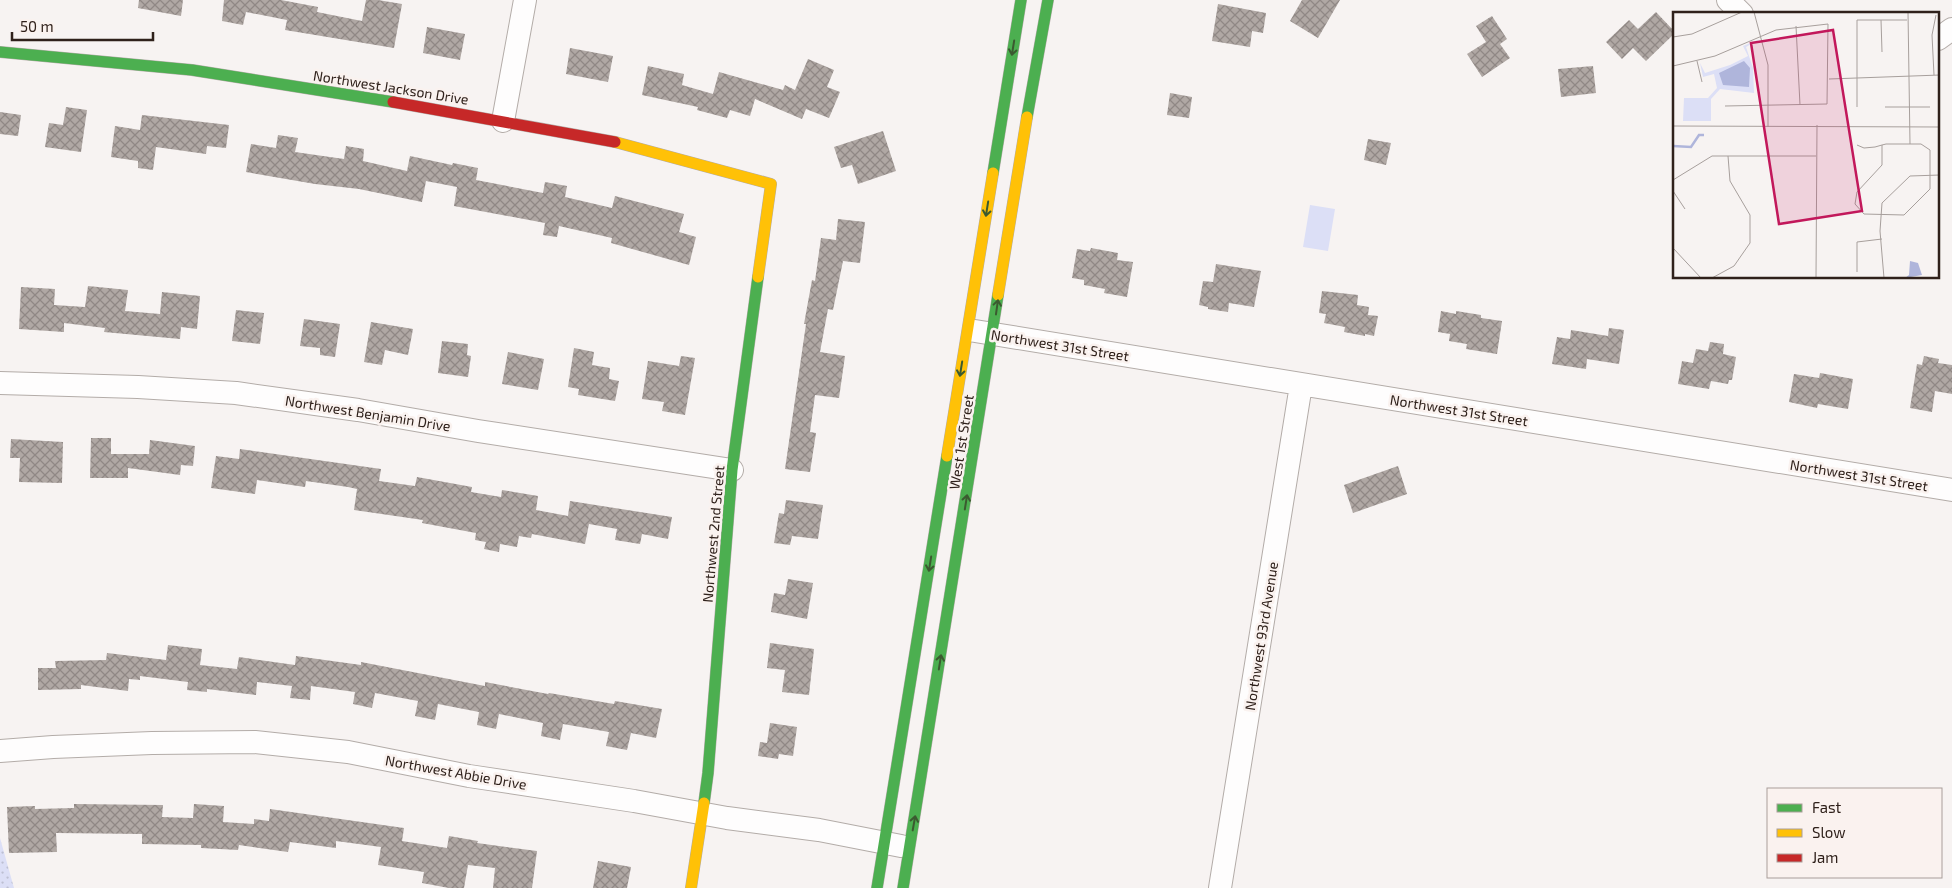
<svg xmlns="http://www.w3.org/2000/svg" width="1952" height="888" font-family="'Exo 2',sans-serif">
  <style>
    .grass { fill: url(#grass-dots) }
    .garden { fill: #dcdff6 }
    .building { fill: url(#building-cross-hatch) }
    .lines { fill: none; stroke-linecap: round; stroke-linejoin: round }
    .street-casing { stroke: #b3aca8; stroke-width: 24 }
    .fast-casing { stroke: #b3aca8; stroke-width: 12 }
    .slow-casing { stroke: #b3aca8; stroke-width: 12 }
    .jam-casing { stroke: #b3aca8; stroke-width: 12 }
    .street { stroke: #fefdfd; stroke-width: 22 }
    .fast { stroke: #4caf50; stroke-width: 11 }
    .slow { stroke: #ffc107; stroke-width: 11 }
    .jam { stroke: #c62828; stroke-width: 11 }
    .oneway { stroke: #3b5a30 }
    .labels { text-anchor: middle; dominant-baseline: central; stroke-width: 5; stroke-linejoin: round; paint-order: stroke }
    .street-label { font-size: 14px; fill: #2f211b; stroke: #faf2ef }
    .inset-river { fill: none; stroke: #afb5db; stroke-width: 2.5 }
    .inset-road { fill: none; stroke: #a79f9c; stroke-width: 1 }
    .view { fill: #c2185b; fill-opacity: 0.15; stroke: #c2185b; stroke-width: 2.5 }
    .inset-edge { fill: none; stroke: #2f211b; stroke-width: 2.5 }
  </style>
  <defs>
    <pattern id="grass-dots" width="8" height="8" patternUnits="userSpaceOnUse" patternTransform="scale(1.25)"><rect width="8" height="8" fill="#dcdff6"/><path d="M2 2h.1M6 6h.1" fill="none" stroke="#bdbfd2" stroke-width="1.8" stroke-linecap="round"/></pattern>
    <pattern id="building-cross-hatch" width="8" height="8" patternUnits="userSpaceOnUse" patternTransform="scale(1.25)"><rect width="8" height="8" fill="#b0a8a4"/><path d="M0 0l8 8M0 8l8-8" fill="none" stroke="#908885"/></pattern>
  </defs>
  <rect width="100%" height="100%" fill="#f7f3f2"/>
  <!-- grass -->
  <path class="grass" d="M0,838L14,888H0Z"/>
  <!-- garden -->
  <path class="garden" d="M1310,205L1335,209L1328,251L1303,247Z"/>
  <!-- building -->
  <path class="building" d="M139,0H183L181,16L138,8Z
    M224,0H281L318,7L317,12L362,21L366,0H378L402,4L394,48L285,30L287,20L246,12L243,25L222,21Z
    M1302,0H1340L1318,38L1290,21Z
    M1218,4L1266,13L1263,33L1252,31L1250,47L1212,41Z
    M1656,12L1674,31V34L1646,61L1633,48L1622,59L1606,42L1629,20L1638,29Z
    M1492,16L1507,39L1500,44L1510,58L1482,77L1467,54L1486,42L1476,26Z
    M427,27L465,34L460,60L423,53Z
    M570,48L613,56L608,82L566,74Z
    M808,59L834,70L827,87L840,92L829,118L806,109L802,119L755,99L750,116L730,110L727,118L697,110L698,107L642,95L648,66L684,74L682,85L713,94L719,72L783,90L785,85L795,90Z
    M1593,66L1596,93L1561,97L1558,69Z
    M1170,93L1192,97L1189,118L1167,115Z
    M66,107L87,110L81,152L45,147L49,123L63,125Z
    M0,112L21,115L18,136L0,134Z
    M142,115L229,125L226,148L207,146L206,154L156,147L153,170L138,168V161L111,157L115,126L140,130Z
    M883,131L896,171L858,184L852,165L841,168L834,147Z
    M278,135L298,138L295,152L344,159L346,146L364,149L363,161L407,171L410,156L452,165L453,163L478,168L476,180L543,193L545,182L567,186L565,197L612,208L615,196L684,214L679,232L696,237L689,265L611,243L612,238L559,226L557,237L543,235L545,223L454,206L457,187L426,181L422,202L359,189L315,184L246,172L251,144L276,148Z
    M1368,139L1391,143L1386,165L1364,160Z
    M838,219L865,222L860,263L843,261L833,310L828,309L820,352L845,356L839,398L815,395L810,432L816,433L810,472L785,469L806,324H804L812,280L815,281L821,238L836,240Z
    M1091,248L1118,253L1117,260L1133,262L1127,297L1104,293L1105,289L1084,285V280L1072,278L1077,249L1090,251Z
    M1216,264L1261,271L1254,307L1229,303L1228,312L1208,309V307L1199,305L1203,281L1213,282Z
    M88,286L128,290L125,311L160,314L162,292L200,296L197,329L181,327L180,339L104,332L105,328L64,323V332L19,329L21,287L55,289L54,305L85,307Z
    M1322,291L1358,295L1357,305L1369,307L1368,315L1378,316L1374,336L1365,334V336L1344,332L1345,327L1324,323L1326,314L1319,313Z
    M236,310L264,313L260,344L232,341Z
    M1441,311L1456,314V311L1481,315V318L1502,321L1497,354L1466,349L1467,344L1449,341L1450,334L1438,332Z
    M304,319L340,324L335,357L320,355V348L300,346Z
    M371,322L413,329L408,355L385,350L382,365L364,362Z
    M1609,328L1624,330L1619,364L1587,359L1586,369L1552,364L1557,337L1570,339L1571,330L1608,336Z
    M442,341L468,344L467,355L471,356L468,377L438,373Z
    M1710,342L1724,344L1723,354L1736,357L1732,380H1729L1728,384L1711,381L1709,389L1678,384L1682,361L1693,363L1696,349L1708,351Z
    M574,348L594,352L592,365L610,368L609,379L619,381L615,401L578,395L579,389L568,387Z
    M508,352L544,359L538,390L502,384Z
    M681,356L695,358L685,415L662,411L664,402L642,399L648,361L679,366Z
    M1924,356L1939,359L1938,363L1952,365V394L1935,391L1932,412L1910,408L1917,364L1922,365Z
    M1820,373L1853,379L1848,409L1818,404L1817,408L1789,402L1794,374L1819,378Z
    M91,438H111V454H149L150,440L195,446L193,466L181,465L180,475L128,468V478H90Z
    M11,439L63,442L62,483L19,482L20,458H10Z
    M240,449L381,469L379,481L415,486L417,477L472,487L471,492L501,497L502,490L538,496L536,510L568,516L570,501L672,517L668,539L642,534L640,544L615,540L617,529L589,524L585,544L532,534L531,538L519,536L517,547L500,544L499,552L484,549L486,542L475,540L476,533L422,523L423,520L354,510L357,489L348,487L306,481L305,487L257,480L255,494L211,488L216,456L239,459Z
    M1398,466L1407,494L1353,513L1344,485Z
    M786,500L823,505L818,539L792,536L790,545L774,543L779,513L784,514Z
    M788,579L813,583L807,619L771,612L774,593L785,595Z
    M770,643L814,649L809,695L782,692L785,670L767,668Z
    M168,645L202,649L200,665L237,669L239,657L295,665L296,656L361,665V662L485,686V682L548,694L549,693L614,704L615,701L662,709L656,738L631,733L627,750L606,746L609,732L563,724L560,740L541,736L543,723L499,714L496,729L477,725L479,712L438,704L435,720L415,716L418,701L375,693L372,708L353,704L355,692L311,686L310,700L290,698L292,686L257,682L256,695L207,689V692L187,690L188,682L140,676V680L129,679L128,691L81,685V689L38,690V668H56L55,661L106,660L107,653L166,660Z
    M770,723L797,727L793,756L779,754L778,759L758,756L760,742L767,743Z
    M74,804L163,805L162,817L193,818L194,804L224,806L223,822L254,824V819L269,821L270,809L404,828L402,841L447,848L449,836L478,841L477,843L537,851L532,888H493L495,868L468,865L464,888H449L422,883L424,872L378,865L381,847L336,841V848L290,842L288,852L239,845L238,850L201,848V845L142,844V834L56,833L57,852L9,853L7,807L35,806V809L74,808Z
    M598,861L631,867L627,888H593Z"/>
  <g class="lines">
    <defs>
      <path id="street" d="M1728,0L1742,14
        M1938,39L1952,29
        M503,121L525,0
        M975,331L1952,490
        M0,383L138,387L236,393L358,410L478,431L732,470
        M0,751L53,747L152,743L255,742L348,752L469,776L634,801L727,818L819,830L901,846
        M1220,888L1301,385"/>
      <path id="fast" d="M0,52L192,70L393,102
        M1027,117L1048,0
        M993,173L1021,0
        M704,803L708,773L732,470L758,277
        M877,888L947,456
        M903,888L998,295"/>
      <path id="slow" d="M615,142L771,184L758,277
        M998,295L1027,117
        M947,456L993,173
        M691,888L704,803"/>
      <path id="jam" d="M393,102L615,142"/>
    </defs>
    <!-- street casing -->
    <use href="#street" class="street-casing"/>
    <!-- fast casing -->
    <use href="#fast" class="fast-casing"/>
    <!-- slow casing -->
    <use href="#slow" class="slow-casing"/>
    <!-- jam casing -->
    <use href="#jam" class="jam-casing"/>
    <!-- street -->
    <use href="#street" class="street"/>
    <!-- fast -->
    <use href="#fast" class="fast"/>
    <!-- slow -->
    <use href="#slow" class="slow"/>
    <!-- jam -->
    <use href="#jam" class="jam"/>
  </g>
  <!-- one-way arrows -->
  <defs><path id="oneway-shaft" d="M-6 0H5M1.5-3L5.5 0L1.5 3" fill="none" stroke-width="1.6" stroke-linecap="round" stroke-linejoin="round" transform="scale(1.25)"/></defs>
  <g class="oneway">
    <use href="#oneway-shaft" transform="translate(1013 48) rotate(99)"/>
    <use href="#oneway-shaft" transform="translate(987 209) rotate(99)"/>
    <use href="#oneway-shaft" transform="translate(997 307) rotate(-82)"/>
    <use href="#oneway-shaft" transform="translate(961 369) rotate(99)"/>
    <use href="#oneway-shaft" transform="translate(966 502) rotate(-81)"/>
    <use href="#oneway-shaft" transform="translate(930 564) rotate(99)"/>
    <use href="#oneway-shaft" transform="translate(940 662) rotate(-81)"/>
    <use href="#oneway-shaft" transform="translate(914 823) rotate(-80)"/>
  </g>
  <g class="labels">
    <!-- street labels -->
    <g class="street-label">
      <text transform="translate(391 87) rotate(9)">Northwest Jackson Drive</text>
      <text transform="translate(1060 345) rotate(9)">Northwest 31st Street</text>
      <text transform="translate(1459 410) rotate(9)">Northwest 31st Street</text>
      <text transform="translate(368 413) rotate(9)">Northwest Benjamin Drive</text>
      <text transform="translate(961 442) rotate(-81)">West 1st Street</text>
      <text transform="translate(1859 475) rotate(9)">Northwest 31st Street</text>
      <text transform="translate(713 534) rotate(-85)">Northwest 2nd Street</text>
      <text transform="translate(1261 636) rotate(-81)">Northwest 93rd Avenue</text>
      <text transform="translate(456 772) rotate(10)">Northwest Abbie Drive</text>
    </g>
  </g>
  <!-- overview -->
  <g transform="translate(1673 12)">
    <rect width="266" height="266" fill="#f7f3f2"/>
    <path d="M87,27L73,35L80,56L81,81L47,77L38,87V109H10L11,86H35L44,76L41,62L30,65L27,51L32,61L57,53L75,44L70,34Z" fill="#dcdff6"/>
    <path d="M71,49L77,56L76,75L50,73L46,61ZM237,249L245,251L249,263L232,266L236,263Z" fill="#afb5db"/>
    <path class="inset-river" d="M0,134L18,135L26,123H31"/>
    <path class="inset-road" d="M81,0L95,53V115M235,0L237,132M208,8L209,40M123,14L127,93M0,25L19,22L69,0M24,49L29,70M0,54L42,44L103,18L155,12L154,92L52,94M261,63L259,23L263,3M156,67L267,63M184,95V8H234M212,95H257M0,114L267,115M184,133L191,136L202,135L209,133L213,132H248L257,138V177L231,203L191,202L182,192L184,180L209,153V133M0,168L39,144H143M0,179L12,197M0,236L28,266M184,260V230L209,227M39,266L61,254L77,231V203L57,169L55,144M143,266L144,113M211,266L207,219L209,191L237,164L267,163"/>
    <path class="view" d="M160,18L189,199L106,212L78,31Z"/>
    <rect width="266" height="266" class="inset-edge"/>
  </g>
  <!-- legend -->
  <rect x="1767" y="788" width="175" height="90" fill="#faf2ef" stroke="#a99e9a"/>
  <rect x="1777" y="804" width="25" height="8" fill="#4caf50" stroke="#a99e9a"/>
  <text x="1812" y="813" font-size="15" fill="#2f211b">Fast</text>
  <rect x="1777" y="829" width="25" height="8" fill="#ffc107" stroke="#a99e9a"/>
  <text x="1812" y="838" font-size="15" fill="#2f211b">Slow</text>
  <rect x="1777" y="854" width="25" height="8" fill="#c62828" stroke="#a99e9a"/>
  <text x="1812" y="863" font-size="15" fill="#2f211b">Jam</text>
  <!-- scale -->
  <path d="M12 32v8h141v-8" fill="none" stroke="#2f211b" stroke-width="2.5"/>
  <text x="20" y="32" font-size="15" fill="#2f211b" stroke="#faf2ef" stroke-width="4" paint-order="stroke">50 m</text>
</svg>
